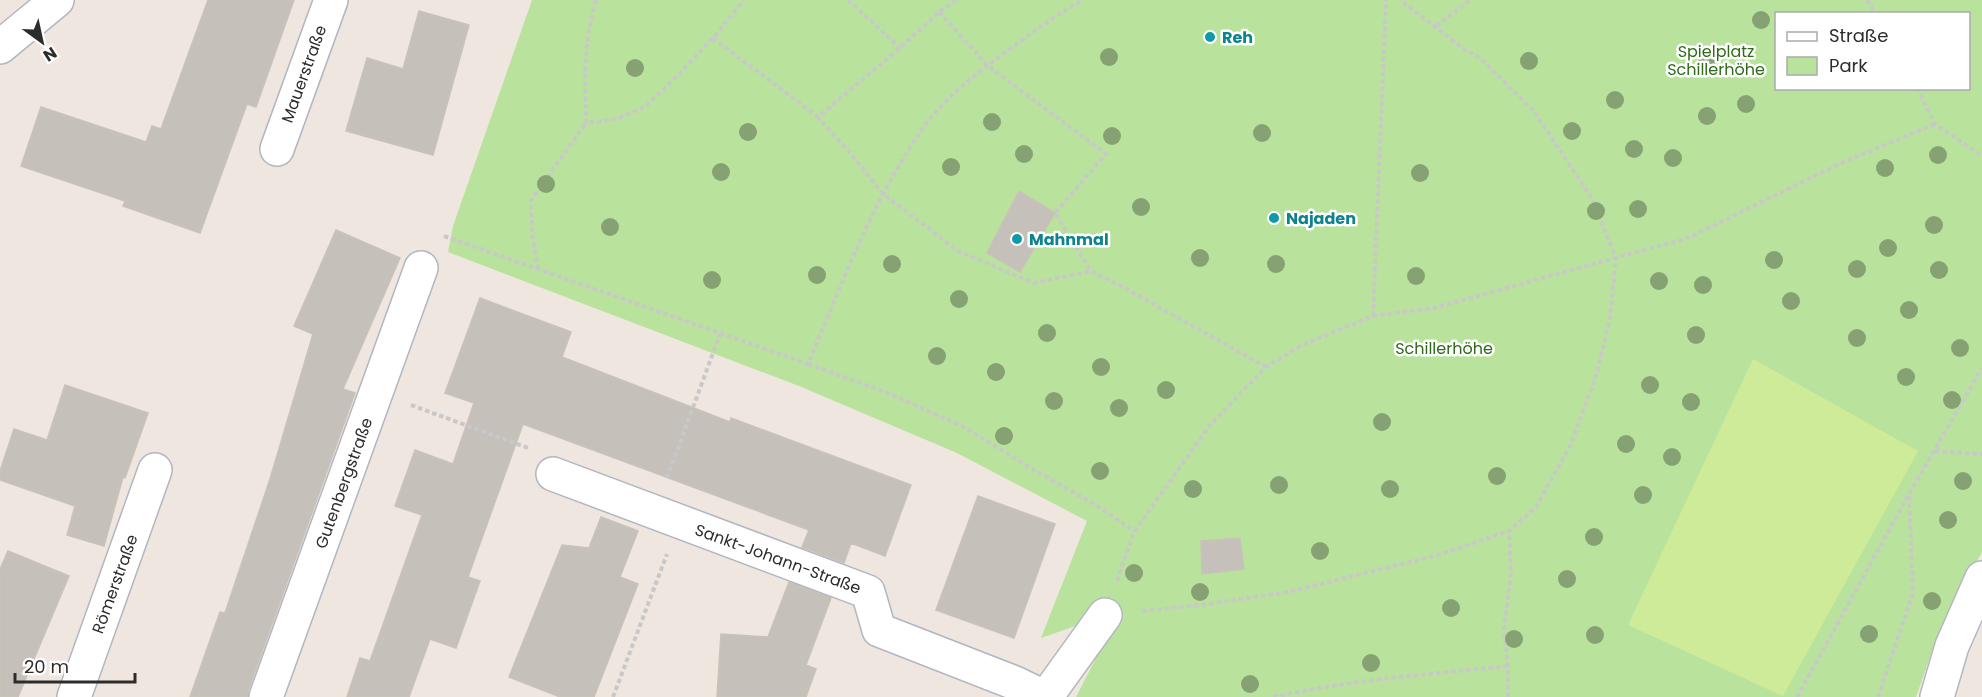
<svg xmlns="http://www.w3.org/2000/svg" width="1982" height="697" font-family="Poppins,sans-serif">
  <style>
    .green { fill: #b9e39c; fill-rule: evenodd }
    .pitch { fill: #cdeb98 }
    .building { fill: #c6c0bb; stroke: #c9c2b8; stroke-width: 1.5 }
    .lines { fill: none; stroke-linecap: round; stroke-linejoin: round }
    .minor-casing { stroke: #b2b6c0; stroke-width: 36 }
    .path { stroke: #c8c8c8; stroke-width: 4; stroke-dasharray: 4.5 3; stroke-linecap: butt }
    .minor { stroke: #fff; stroke-width: 33 }
    .tree { fill: #86a273 }
    .culture-dot { fill: #0f9aa8; stroke: #fff; stroke-width: 2 }
    .labels { text-anchor: middle; dominant-baseline: central; stroke-width: 5; stroke-linejoin: round; paint-order: stroke }
    .culture-label { font-size: 16px; font-weight: bold; fill: #0d838f; stroke: #fff; text-anchor: start }
    .park-label { font-size: 16px; fill: #306a1b; stroke: #fff }
    .street-label { font-size: 16px; fill: #2c2c2c; stroke: #fff }
  </style>
  <rect width="100%" height="100%" fill="#eee6df"/>
  <!-- green -->
  <path class="green" d="M532,0H1982V552L1939,632L1916,697H1076L1095,660L1104,616L1041,638L1087,521L957,453L799,386L448,252L453,226ZM1776,14H1968V88H1776Z"/>
  <!-- pitch -->
  <path class="pitch" d="M1753,359L1918,451L1783,696L1628,625Z"/>
  <!-- building -->
  <path class="building" d="M208,0H294L256,107L247,104L200,233L123,206L125,201L21,166L41,107L146,142L152,126L161,129Z
    M419,11L469,25L433,155L346,131L367,58L403,69Z
    M1019,191L1055,213L1020,272L987,253Z
    M336,230L400,258L343,389L355,393L248,691V697H190L220,612L225,613L270,479L313,334L294,326Z
    M480,298L571,332L562,357L730,422L731,418L911,485L885,556L851,543L844,563L802,547L809,530L523,424L468,577L480,581L456,648L430,639L409,697H347L360,658L370,661L422,515L395,506L415,450L453,464L474,403L445,393Z
    M65,385L148,413L125,478L123,477L104,546L67,535L75,506L0,480V471L14,429L47,440Z
    M978,496L1055,524L1014,638L936,610Z
    M601,517L638,531L620,577L638,584L594,697H560L509,677L562,545L589,548Z
    M1240,538L1244,569L1202,574L1201,541Z
    M8,551L69,576L18,697H0V569Z
    M789,582L831,598L806,665L816,669L806,697H717L721,634L768,637Z"/>
  <g class="lines">
    <defs>
      <path id="minor" d="M0,47L57,0
        M277,149L331,0
        M553,474L868,592L879,630L1015,683L1044,697
        M74,697L155,470
        M266,697L421,268
        M1046,697L1105,615
        M1937,697L1952,646L1982,578"/>
    </defs>
    <!-- minor casing -->
    <use href="#minor" class="minor-casing"/>
    <!-- path -->
    <path class="path" d="M596,0C583,45 585,77 586,123L617,119L645,107L677,76L713,38L744,0
      M848,0L900,48
      M956,0L939,12L900,48L818,117L851,154L883,194L958,251L1034,283L1091,271L1121,286L1266,367
      M1867,0L1876,14
      M939,12L988,66L1106,154L1055,213L1091,271
      M1436,26L1470,0
      M713,38L818,117
      M1917,88L1935,124L1982,156
      M444,236L808,364C841,285 872,202 921,131C944,97 979,72 1011,48C1035,31 1057,14 1083,0
      M538,269L532,234L531,200L586,123
      M1373,316L1386,0
      M808,364L888,393L964,427L1029,467L1096,505L1134,531
      M411,405L528,448
      M1935,451L1982,454
      M667,478L720,334
      M1117,581L1134,532L1210,425L1266,367L1302,345L1373,316L1434,308L1688,238L1839,164L1935,124
      M1142,611L1208,604L1288,592L1438,555L1509,531L1536,507L1571,444L1596,376L1610,318L1616,258L1591,197L1533,110L1481,59L1464,49L1400,0
      M613,697L667,554
      M1273,697C1350,680 1430,674 1508,666
      M1508,697V666L1504,629L1511,574L1509,531
      M1797,697L1909,494L1982,368
      M1878,697L1913,593L1909,495"/>
    <!-- minor -->
    <use href="#minor" class="minor"/>
  </g>
  <!-- trees -->
  <g class="tree">
    <circle cx="1761" cy="20" r="9"/>
    <circle cx="1109" cy="57" r="9"/>
    <circle cx="1707" cy="59" r="9"/>
    <circle cx="1529" cy="61" r="9"/>
    <circle cx="635" cy="68" r="9"/>
    <circle cx="1615" cy="100" r="9"/>
    <circle cx="1746" cy="104" r="9"/>
    <circle cx="1707" cy="116" r="9"/>
    <circle cx="992" cy="122" r="9"/>
    <circle cx="1572" cy="131" r="9"/>
    <circle cx="748" cy="132" r="9"/>
    <circle cx="1262" cy="133" r="9"/>
    <circle cx="1112" cy="136" r="9"/>
    <circle cx="1634" cy="149" r="9"/>
    <circle cx="1024" cy="154" r="9"/>
    <circle cx="1938" cy="155" r="9"/>
    <circle cx="1673" cy="158" r="9"/>
    <circle cx="951" cy="167" r="9"/>
    <circle cx="1885" cy="168" r="9"/>
    <circle cx="721" cy="172" r="9"/>
    <circle cx="1420" cy="173" r="9"/>
    <circle cx="546" cy="184" r="9"/>
    <circle cx="1141" cy="207" r="9"/>
    <circle cx="1638" cy="209" r="9"/>
    <circle cx="1596" cy="211" r="9"/>
    <circle cx="1934" cy="225" r="9"/>
    <circle cx="610" cy="227" r="9"/>
    <circle cx="1888" cy="248" r="9"/>
    <circle cx="1200" cy="258" r="9"/>
    <circle cx="1774" cy="260" r="9"/>
    <circle cx="892" cy="264" r="9"/>
    <circle cx="1276" cy="264" r="9"/>
    <circle cx="1857" cy="269" r="9"/>
    <circle cx="1939" cy="270" r="9"/>
    <circle cx="817" cy="275" r="9"/>
    <circle cx="1416" cy="276" r="9"/>
    <circle cx="712" cy="280" r="9"/>
    <circle cx="1659" cy="281" r="9"/>
    <circle cx="1703" cy="285" r="9"/>
    <circle cx="959" cy="299" r="9"/>
    <circle cx="1791" cy="301" r="9"/>
    <circle cx="1909" cy="310" r="9"/>
    <circle cx="1047" cy="333" r="9"/>
    <circle cx="1696" cy="335" r="9"/>
    <circle cx="1857" cy="338" r="9"/>
    <circle cx="1960" cy="348" r="9"/>
    <circle cx="937" cy="356" r="9"/>
    <circle cx="1101" cy="367" r="9"/>
    <circle cx="996" cy="372" r="9"/>
    <circle cx="1906" cy="377" r="9"/>
    <circle cx="1650" cy="385" r="9"/>
    <circle cx="1166" cy="390" r="9"/>
    <circle cx="1952" cy="400" r="9"/>
    <circle cx="1054" cy="401" r="9"/>
    <circle cx="1691" cy="402" r="9"/>
    <circle cx="1119" cy="408" r="9"/>
    <circle cx="1382" cy="422" r="9"/>
    <circle cx="1004" cy="436" r="9"/>
    <circle cx="1626" cy="444" r="9"/>
    <circle cx="1672" cy="457" r="9"/>
    <circle cx="1100" cy="471" r="9"/>
    <circle cx="1497" cy="476" r="9"/>
    <circle cx="1963" cy="481" r="9"/>
    <circle cx="1279" cy="485" r="9"/>
    <circle cx="1193" cy="489" r="9"/>
    <circle cx="1390" cy="489" r="9"/>
    <circle cx="1643" cy="495" r="9"/>
    <circle cx="1948" cy="520" r="9"/>
    <circle cx="1594" cy="537" r="9"/>
    <circle cx="1320" cy="551" r="9"/>
    <circle cx="1134" cy="573" r="9"/>
    <circle cx="1567" cy="579" r="9"/>
    <circle cx="1200" cy="592" r="9"/>
    <circle cx="1932" cy="601" r="9"/>
    <circle cx="1451" cy="608" r="9"/>
    <circle cx="1869" cy="634" r="9"/>
    <circle cx="1595" cy="635" r="9"/>
    <circle cx="1514" cy="639" r="9"/>
    <circle cx="1371" cy="663" r="9"/>
    <circle cx="1250" cy="684" r="9"/>
  </g>
  <!-- markers -->
  <g class="culture-dot">
    <circle cx="1210" cy="37" r="6"/>
    <circle cx="1274" cy="218" r="6"/>
    <circle cx="1017" cy="239" r="6"/>
  </g>
  <g class="labels">
    <!-- culture labels -->
    <g class="culture-label">
      <text x="1222" y="37">Reh</text>
      <text x="1286" y="218">Najaden</text>
      <text x="1029" y="239">Mahnmal</text>
    </g>
    <!-- park labels -->
    <g class="park-label">
      <text x="1716" y="51">Spielplatz<tspan x="1716" dy="18">Schillerhöhe</tspan></text>
      <text x="1444" y="348">Schillerhöhe</text>
    </g>
    <!-- street labels -->
    <g class="street-label">
      <text transform="translate(304 74) rotate(-70)">Mauerstraße</text>
      <text transform="translate(344 483) rotate(-70)">Gutenbergstraße</text>
      <text transform="translate(778 559) rotate(20)">Sankt-Johann-Straße</text>
      <text transform="translate(115 584) rotate(-70)">Römerstraße</text>
    </g>
  </g>
  <!-- legend -->
  <rect x="1775" y="12" width="195" height="78" fill="#ffffff" stroke="#ababab" stroke-width="1.5"/>
  <rect x="1787" y="32" width="30" height="9" fill="#ffffff" stroke="#ababab" stroke-width="1.5"/>
  <text x="1829" y="42" font-size="18" fill="#2c2c2c">Straße</text>
  <rect x="1787" y="57" width="30" height="18" fill="#b9e39c" stroke="#ababab" stroke-width="1.5"/>
  <text x="1829" y="72" font-size="18" fill="#2c2c2c">Park</text>
  <!-- north arrow -->
  <g transform="translate(42 42) rotate(147)" stroke="#ffffff" stroke-width="4.5" paint-order="stroke">
  <path d="M0-4.5L10 22L0 15L-10 22Z" fill="#2c2c2c"/>
  <text y="-9" font-size="16" font-weight="bold" text-anchor="middle" fill="#2c2c2c">N</text>
  </g>
  <!-- scale -->
  <path d="M15 673v9h120v-9" fill="none" stroke="#2c2c2c" stroke-width="3"/>
  <text x="24" y="673" font-size="18" fill="#2c2c2c" stroke="#ffffff" stroke-width="4.5" paint-order="stroke">20 m</text>
</svg>
